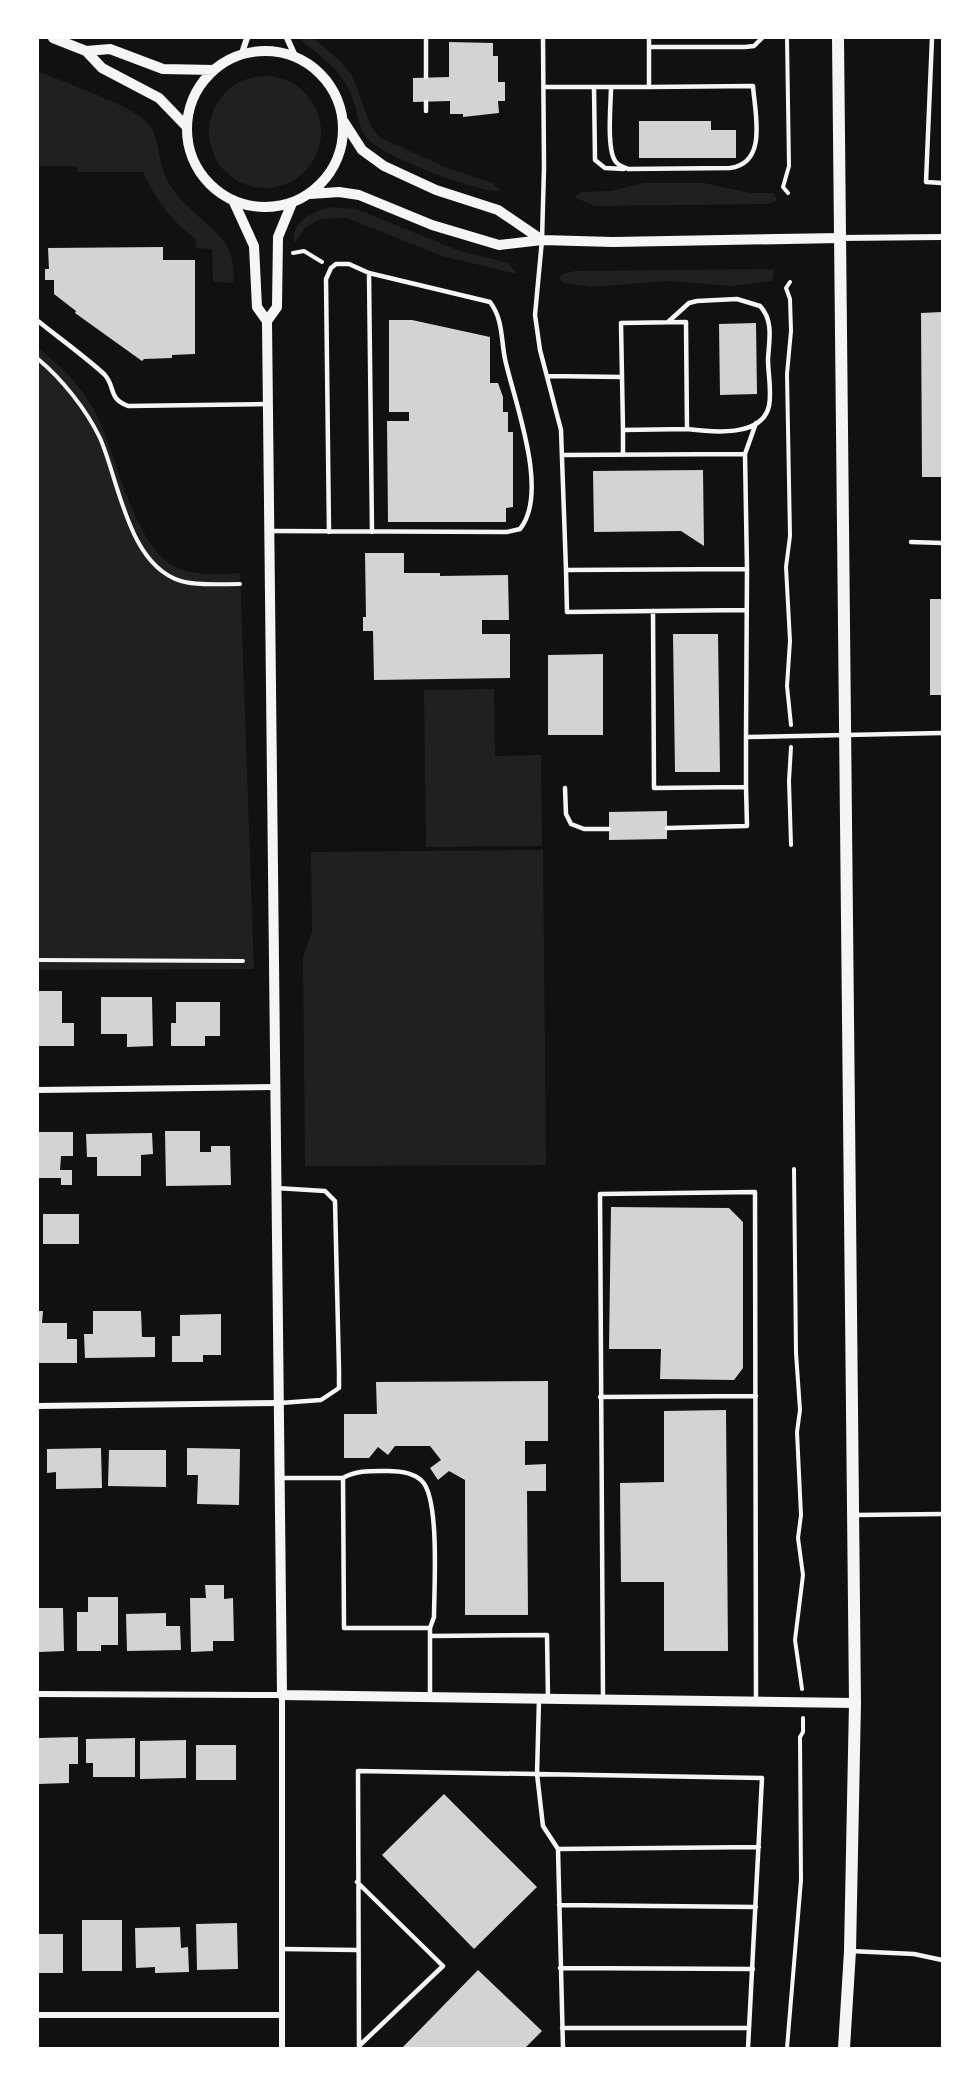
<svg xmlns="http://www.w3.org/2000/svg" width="980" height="2086" font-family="'Sofia Sans Condensed',sans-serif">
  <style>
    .green { fill: #202020 }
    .building { fill: #d3d3d3 }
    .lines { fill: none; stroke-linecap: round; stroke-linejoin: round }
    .path { stroke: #f5f5f5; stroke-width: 4 }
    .service { stroke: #f5f5f5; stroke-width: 4.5 }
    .minor { stroke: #f5f5f5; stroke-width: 6 }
    .tertiary { stroke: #f5f5f5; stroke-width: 10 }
    .secondary { stroke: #f5f5f5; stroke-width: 12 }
  </style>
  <rect width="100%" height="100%" fill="#111"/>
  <!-- green -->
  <path class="green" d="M299,38H313L340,61L352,75L371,126L379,137L445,167L492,183L500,191C476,192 380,156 366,137C356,123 357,105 349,90C338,66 317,55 299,38Z
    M38,71C63,82 127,104 146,121C161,135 157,162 167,180C182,210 224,230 231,255C233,264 233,274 234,283L213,282L212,249L196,248V239C170,220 157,201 143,172H77V166H38Z
    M209 132a56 56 0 1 1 112 0a56 56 0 1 1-112 0Z
    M644,183H704L751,193H774L777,201L767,204L595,206L574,197L582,192L611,191Z
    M331,207L356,209L460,251L508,263L517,274L442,256L347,218L319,219L304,229L294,244C291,221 312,212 331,207Z
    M764,269L774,270L772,281L732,286L668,281L591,287L564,283L559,279L562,274L576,271Z
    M38,348C63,367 86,391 99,420C117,459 132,532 165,560C185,577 216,575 240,573L254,969L38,970Z
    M494,689L495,756L541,755L542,846L426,847L424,690Z
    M543,850L546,1165L305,1166L303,957L312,931L311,852Z"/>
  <!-- building -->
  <path class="building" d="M449,42L493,43V56H498V82H505V101H498L499,113L463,117V114H450V101L413,102V78L449,77Z
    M639,121H711V130H736V158H639Z
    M163,247V260H195V354L172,355V358L144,359L142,361L75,313L76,311L54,294V280H45V269H49L48,248Z
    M942,312V477H922L921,313Z
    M389,320H412L490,337V383H498L503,397V412H508V432H513V507L506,508V522H388L387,421H409V412H389Z
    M756,323L757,394L720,395L719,324Z
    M703,470L704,546L681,531L594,532L593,471Z
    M365,553H404V573H440V576L508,575L509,620H482V634H510V678L374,680L373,631H363V617H366Z
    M930,599H942V695H930Z
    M673,634H718L720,772H675Z
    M603,654V735H548V655Z
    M667,811V839L609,840V812Z
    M38,991H62V1023H74V1046H39Z
    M101,997H152L153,1046L127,1047V1034H101Z
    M176,1002H220V1036H205V1046H171V1023H176Z
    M165,1131H200V1152H211V1146H230L231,1185L166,1186Z
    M38,1132H73V1156H61L60,1170H72V1185H61V1178H38Z
    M152,1133L153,1154L141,1155V1176H97V1157H87L86,1134Z
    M611,1207L729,1208L743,1222V1368L734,1380L660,1379L661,1349H609Z
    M43,1214H79V1244H43Z
    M38,1311H43L42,1323H67V1339H77V1363H38Z
    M93,1311H141L142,1337H155V1357L85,1358L84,1334H93Z
    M221,1314V1355H203V1362H172V1336H180V1315Z
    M548,1381V1441H525V1465L546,1464V1491H527L528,1615H465V1480L449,1471L438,1480L430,1468L441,1460L430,1446H395L388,1455L378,1447L369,1458H344V1414H377L376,1382Z
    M726,1410L728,1651H664V1582H621L620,1483L664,1482V1411Z
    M101,1448L102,1488L56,1489V1472L47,1473V1449Z
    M187,1448L240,1449L239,1505L197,1504L198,1475H187Z
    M109,1450H166V1487L108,1486Z
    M205,1585H224V1599L233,1598L234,1641H213V1651L191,1652L190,1598H206Z
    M88,1597H118V1645H101V1651H77V1612H88Z
    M38,1608H63L64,1651L39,1652Z
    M166,1613V1626H180L181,1650L127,1651L126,1614Z
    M78,1737V1764H69V1783L38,1784L39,1738Z
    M135,1738V1777H93V1763H86V1739Z
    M186,1740V1778L140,1779V1741Z
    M196,1745H236V1780H196Z
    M444,1794L537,1887L474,1949L382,1855Z
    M82,1920H122V1971H82Z
    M237,1923L238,1969L197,1970L196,1924Z
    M180,1927L181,1948L188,1947L189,1972L155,1973V1967L136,1968L135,1928Z
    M38,1934H63V1973H38Z
    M478,1970L542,2031L525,2048H402Z"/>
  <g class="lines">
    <!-- path -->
    <path class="path" d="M787,38L789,166L783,187L788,193
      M293,253L304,251L322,262
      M790,282L786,288L790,299L791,331L787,374L790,536L786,567L790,641L787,686L791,725
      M38,359C62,379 86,409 100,438C119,481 128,565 181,581C199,586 221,584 240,584
      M791,747L789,781L791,845
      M38,960L243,961
      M794,1169L796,1353L800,1410L797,1432L801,1515L798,1538L803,1575L795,1640L802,1689
      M787,2048L801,1880L800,1737L803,1732V1718"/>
    <!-- service -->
    <path class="service" d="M426,38V77
      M543,38L544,168L542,240L535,315L540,350L561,430L566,570L747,569L745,454L563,455
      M932,38L926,182L942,183
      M649,47H745L754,46L762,38
      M544,87H649V38
      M594,87L595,160L605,168L624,169
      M611,87C611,103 606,151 616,162C619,166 624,167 628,169L730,168C768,163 755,114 753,86L649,87
      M426,102V111
      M369,273L372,532
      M38,321C59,338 83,355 104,374C116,386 107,398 128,406L268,404
      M668,322L689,303L697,301L737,299L760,306C774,321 769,341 768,359C768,374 772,391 769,406C762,438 711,432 687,429
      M548,376L622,377L621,323L686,322L687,429L623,430L622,377
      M623,430V455
      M745,454L756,423
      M270,531L507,532L520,529C550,492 514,401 505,359C501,339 503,319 490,302L369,273L349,264H336L331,268L326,279L329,532
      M911,542L942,543
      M566,570L567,612L745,610
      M653,611L654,788L746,787V737L942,733
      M746,737L747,569
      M565,788L566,814L571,824L584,829H609
      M667,828L747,826L746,787
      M276,1188L325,1191L335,1201L339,1371V1388L321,1400L280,1403
      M600,1397L756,1396
      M281,1478H343L344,1628H430V1697
      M343,1478C356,1470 372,1471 388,1471C399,1471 414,1473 422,1481C440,1499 434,1590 434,1617L430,1628
      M855,1515L942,1514
      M430,1636L547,1635L548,1699
      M539,1699L537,1774L543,1826L558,1849L563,2048
      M603,1700L600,1194L755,1192L756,1702
      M558,1849L759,1847
      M357,1882L443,1966L359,2046
      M559,1905L756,1907
      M282,1949L357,1950
      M850,1951L914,1954L942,1960
      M560,1968L753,1969
      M562,2028H749
      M359,2048L358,1771L762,1778L748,2048"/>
    <!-- minor -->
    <path class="minor" d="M287,38L296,58
      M241,56L247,38
      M840,238L942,237
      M38,1090L275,1087
      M38,1406L279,1403
      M38,1694L282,1695V2048
      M38,2015H282"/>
    <!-- tertiary -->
    <path class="tertiary" d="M53,38L86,51L102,68L159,98L187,127
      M86,51L110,49L163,69L214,70
      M187 129a78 78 0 1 1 156 0a78 78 0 1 1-156 0Z
      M344,122L362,150L384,166L436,190L498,210L542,240
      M310,194L339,192L359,195L432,225L499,245L542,240L613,242L840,238
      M233,200L254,246L257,307L267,321
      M292,203L278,237L277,307L267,321L282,1695L855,1703"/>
    <!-- secondary -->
    <path class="secondary" d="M838,38L855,1703L850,1951L844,2048"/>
  </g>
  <!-- border -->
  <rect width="980" height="2086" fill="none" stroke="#ffffff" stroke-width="78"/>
</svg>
